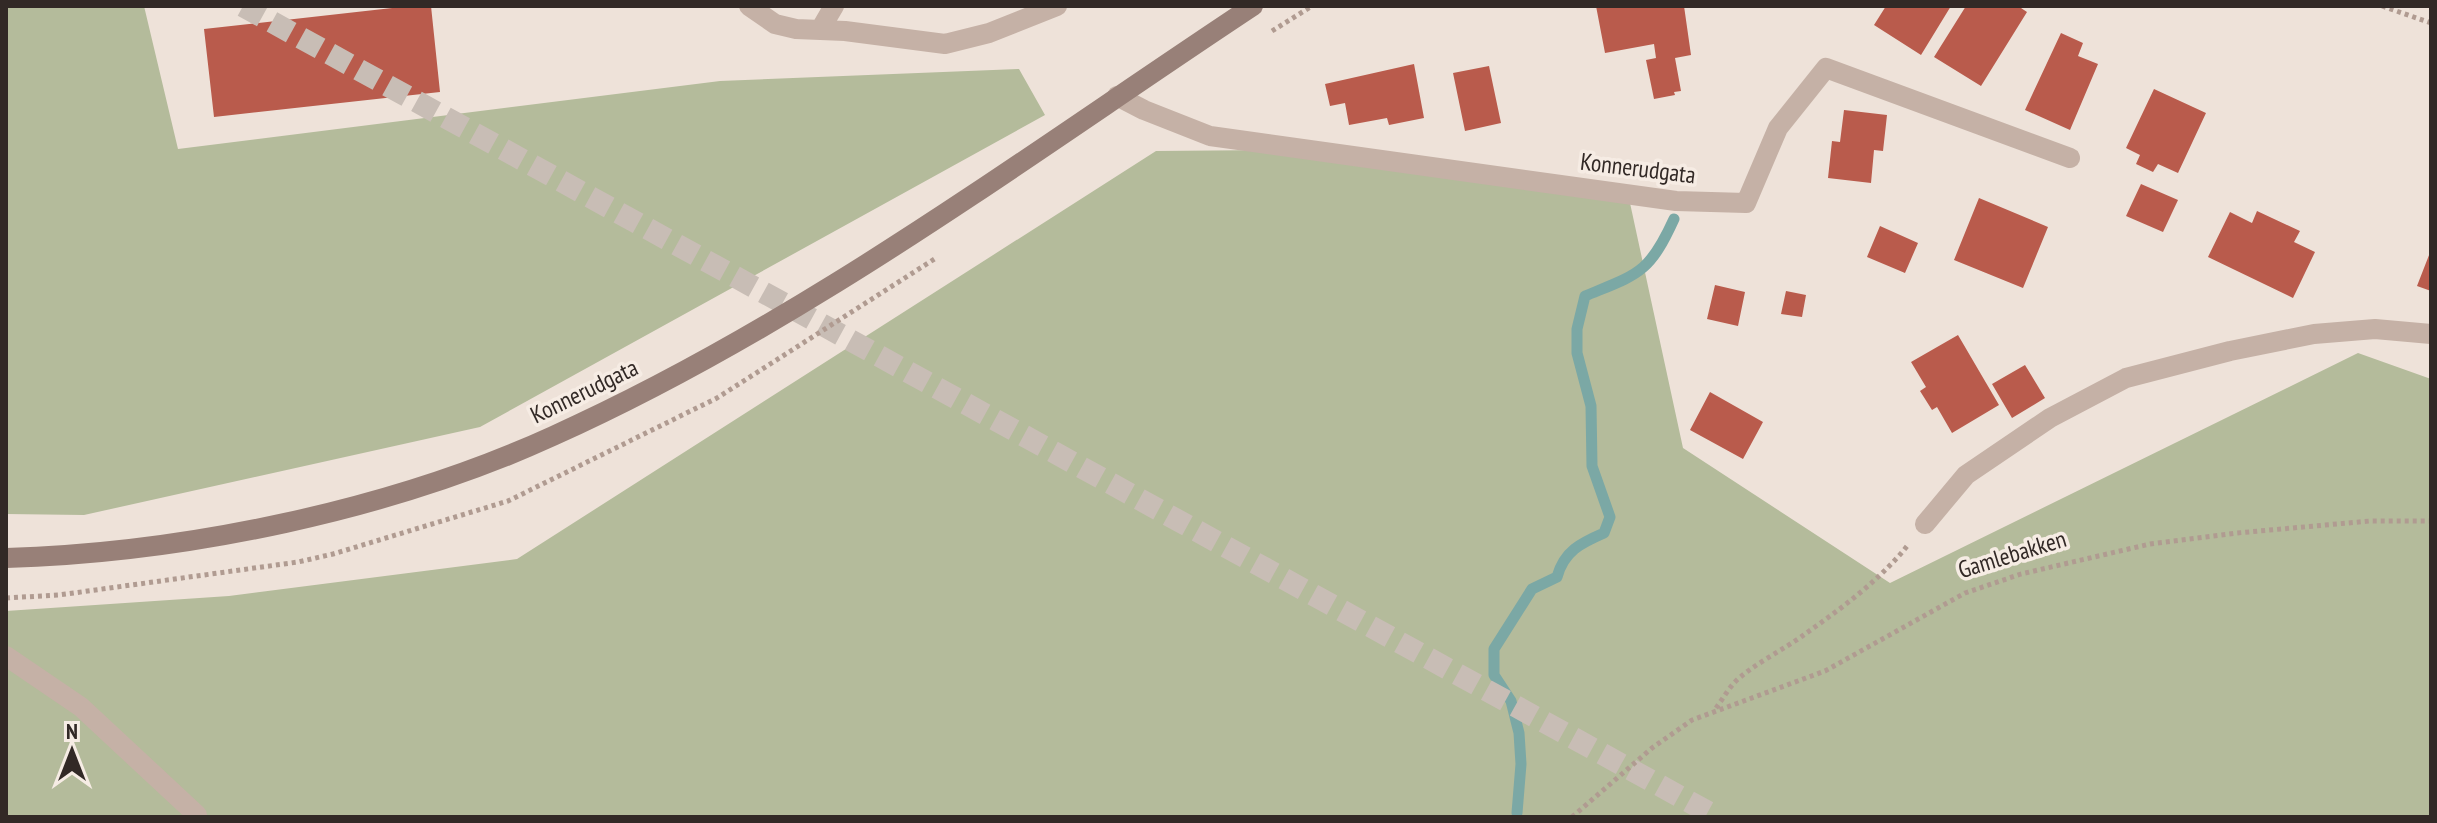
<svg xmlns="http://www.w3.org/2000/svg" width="2437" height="823" font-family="'PT Sans Narrow',sans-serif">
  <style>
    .green { fill: #b4bb9b }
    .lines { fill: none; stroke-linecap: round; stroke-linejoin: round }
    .stream { stroke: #7ba8a5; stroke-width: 11 }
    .building { fill: #b95b4c }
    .trunk-tunnel { stroke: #c8bdb5; stroke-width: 22; stroke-dasharray: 22 11; stroke-linecap: butt }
    .path { stroke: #b09b91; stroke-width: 5; stroke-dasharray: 4 4; stroke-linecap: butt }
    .service { stroke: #c5b1a6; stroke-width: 20 }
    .minor { stroke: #c5b1a6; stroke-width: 20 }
    .secondary { stroke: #988078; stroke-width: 20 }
    .labels { text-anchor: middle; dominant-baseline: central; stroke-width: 7; stroke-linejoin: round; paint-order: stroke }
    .street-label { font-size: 24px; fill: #322926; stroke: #f6ece4 }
  </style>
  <rect width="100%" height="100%" fill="#eee2d9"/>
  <!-- green -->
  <path class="green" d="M6,6H144L178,149L720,81L1019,69L1045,115L480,427L84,515L6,514Z
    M1277,150L1630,203L1683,448L1890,583L2358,353L2431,379V817H6V611L229,596L517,559L1156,151Z"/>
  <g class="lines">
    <!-- stream -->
    <path class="stream" d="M1517,813L1521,764L1519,733L1511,701L1494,675V649L1532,589L1557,577C1564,551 1581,543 1604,533L1610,517L1592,466L1591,406L1577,353V329L1585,296C1638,274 1649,274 1674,219"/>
  </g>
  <!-- building -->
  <path class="building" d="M410,6H431L440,92L214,117L204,29Z
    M1596,6H1684L1691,55L1675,58L1681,91L1674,92L1675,95L1654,99L1646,60L1656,58L1654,44L1605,53Z
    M1886,6H1951L1921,55L1874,25Z
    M1966,6H2018L2027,12L1981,86L1934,57Z
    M2061,33L2083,43L2078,56L2098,64L2070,130L2025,110Z
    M1414,64L1424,118L1389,125L1387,118L1349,125L1345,103L1330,106L1325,84Z
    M1489,66L1501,123L1465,131L1453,73Z
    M2154,89L2206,113L2178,173L2158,164L2153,172L2136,164L2140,155L2126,148Z
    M1844,110L1887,115L1883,151L1874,150L1871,183L1828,178L1832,141L1840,142Z
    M2141,184L2178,200L2163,232L2126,216Z
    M1979,198L2048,227L2023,288L1954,260Z
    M2257,211L2300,231L2294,242L2315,252L2293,298L2208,257L2230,212L2252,223Z
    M1880,226L1918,243L1905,273L1867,257Z
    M2431,250V291L2417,286Z
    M1715,285L1745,292L1738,326L1707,319Z
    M1786,291L1806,295L1802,317L1781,314Z
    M1958,335L1999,405L1952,433L1937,407L1932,410L1920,391L1926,387L1911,362Z
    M2025,365L2045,398L2012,418L1992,384Z
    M1710,392L1763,422L1743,459L1690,430Z"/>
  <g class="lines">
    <!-- trunk-tunnel -->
    <path class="trunk-tunnel" d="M243,6L1717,817"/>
    <!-- path -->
    <path class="path" d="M2382,6L2431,23
      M1272,31L1312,6
      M6,598L59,595L298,562L333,554L508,501L717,398L936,258
      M1716,708C1722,700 1727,691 1734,683C1750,666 1785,649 1805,634C1842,608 1880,580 1908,545
      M1572,817L1652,748L1692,720L1825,671L1965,593L2021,574L2150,544L2237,533L2370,521H2431"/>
    <!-- service -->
    <path class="service" d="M749,6L775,24L796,29L845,31L945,44L989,33L1057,6
      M820,30L834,6
      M6,656L81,707L197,815"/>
    <!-- minor -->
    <path class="minor" d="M1117,96L1144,110L1210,136L1676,201L1746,203L1778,128L1826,68L2070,158
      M1925,524L1966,475L2050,418L2126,378L2230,351L2314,334L2375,329L2431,334"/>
    <!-- secondary -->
    <path class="secondary" d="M6,558C184,553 391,510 553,436C802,324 1026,156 1253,6"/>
  </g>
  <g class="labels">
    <!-- street labels -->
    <g class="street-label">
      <text transform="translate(1638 168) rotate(7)">Konnerudgata</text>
      <text transform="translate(584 391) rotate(-26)">Konnerudgata</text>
      <text transform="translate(2012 554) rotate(-17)">Gamlebakken</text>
    </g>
  </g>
  <!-- border -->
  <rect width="2437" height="823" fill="none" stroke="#322926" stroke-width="16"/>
  <!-- north arrow -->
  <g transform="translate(72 751)" stroke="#f6ece4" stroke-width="6" paint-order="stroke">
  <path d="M0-6L14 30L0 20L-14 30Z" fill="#322926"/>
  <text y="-12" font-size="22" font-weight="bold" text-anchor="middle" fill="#322926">N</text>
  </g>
</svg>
